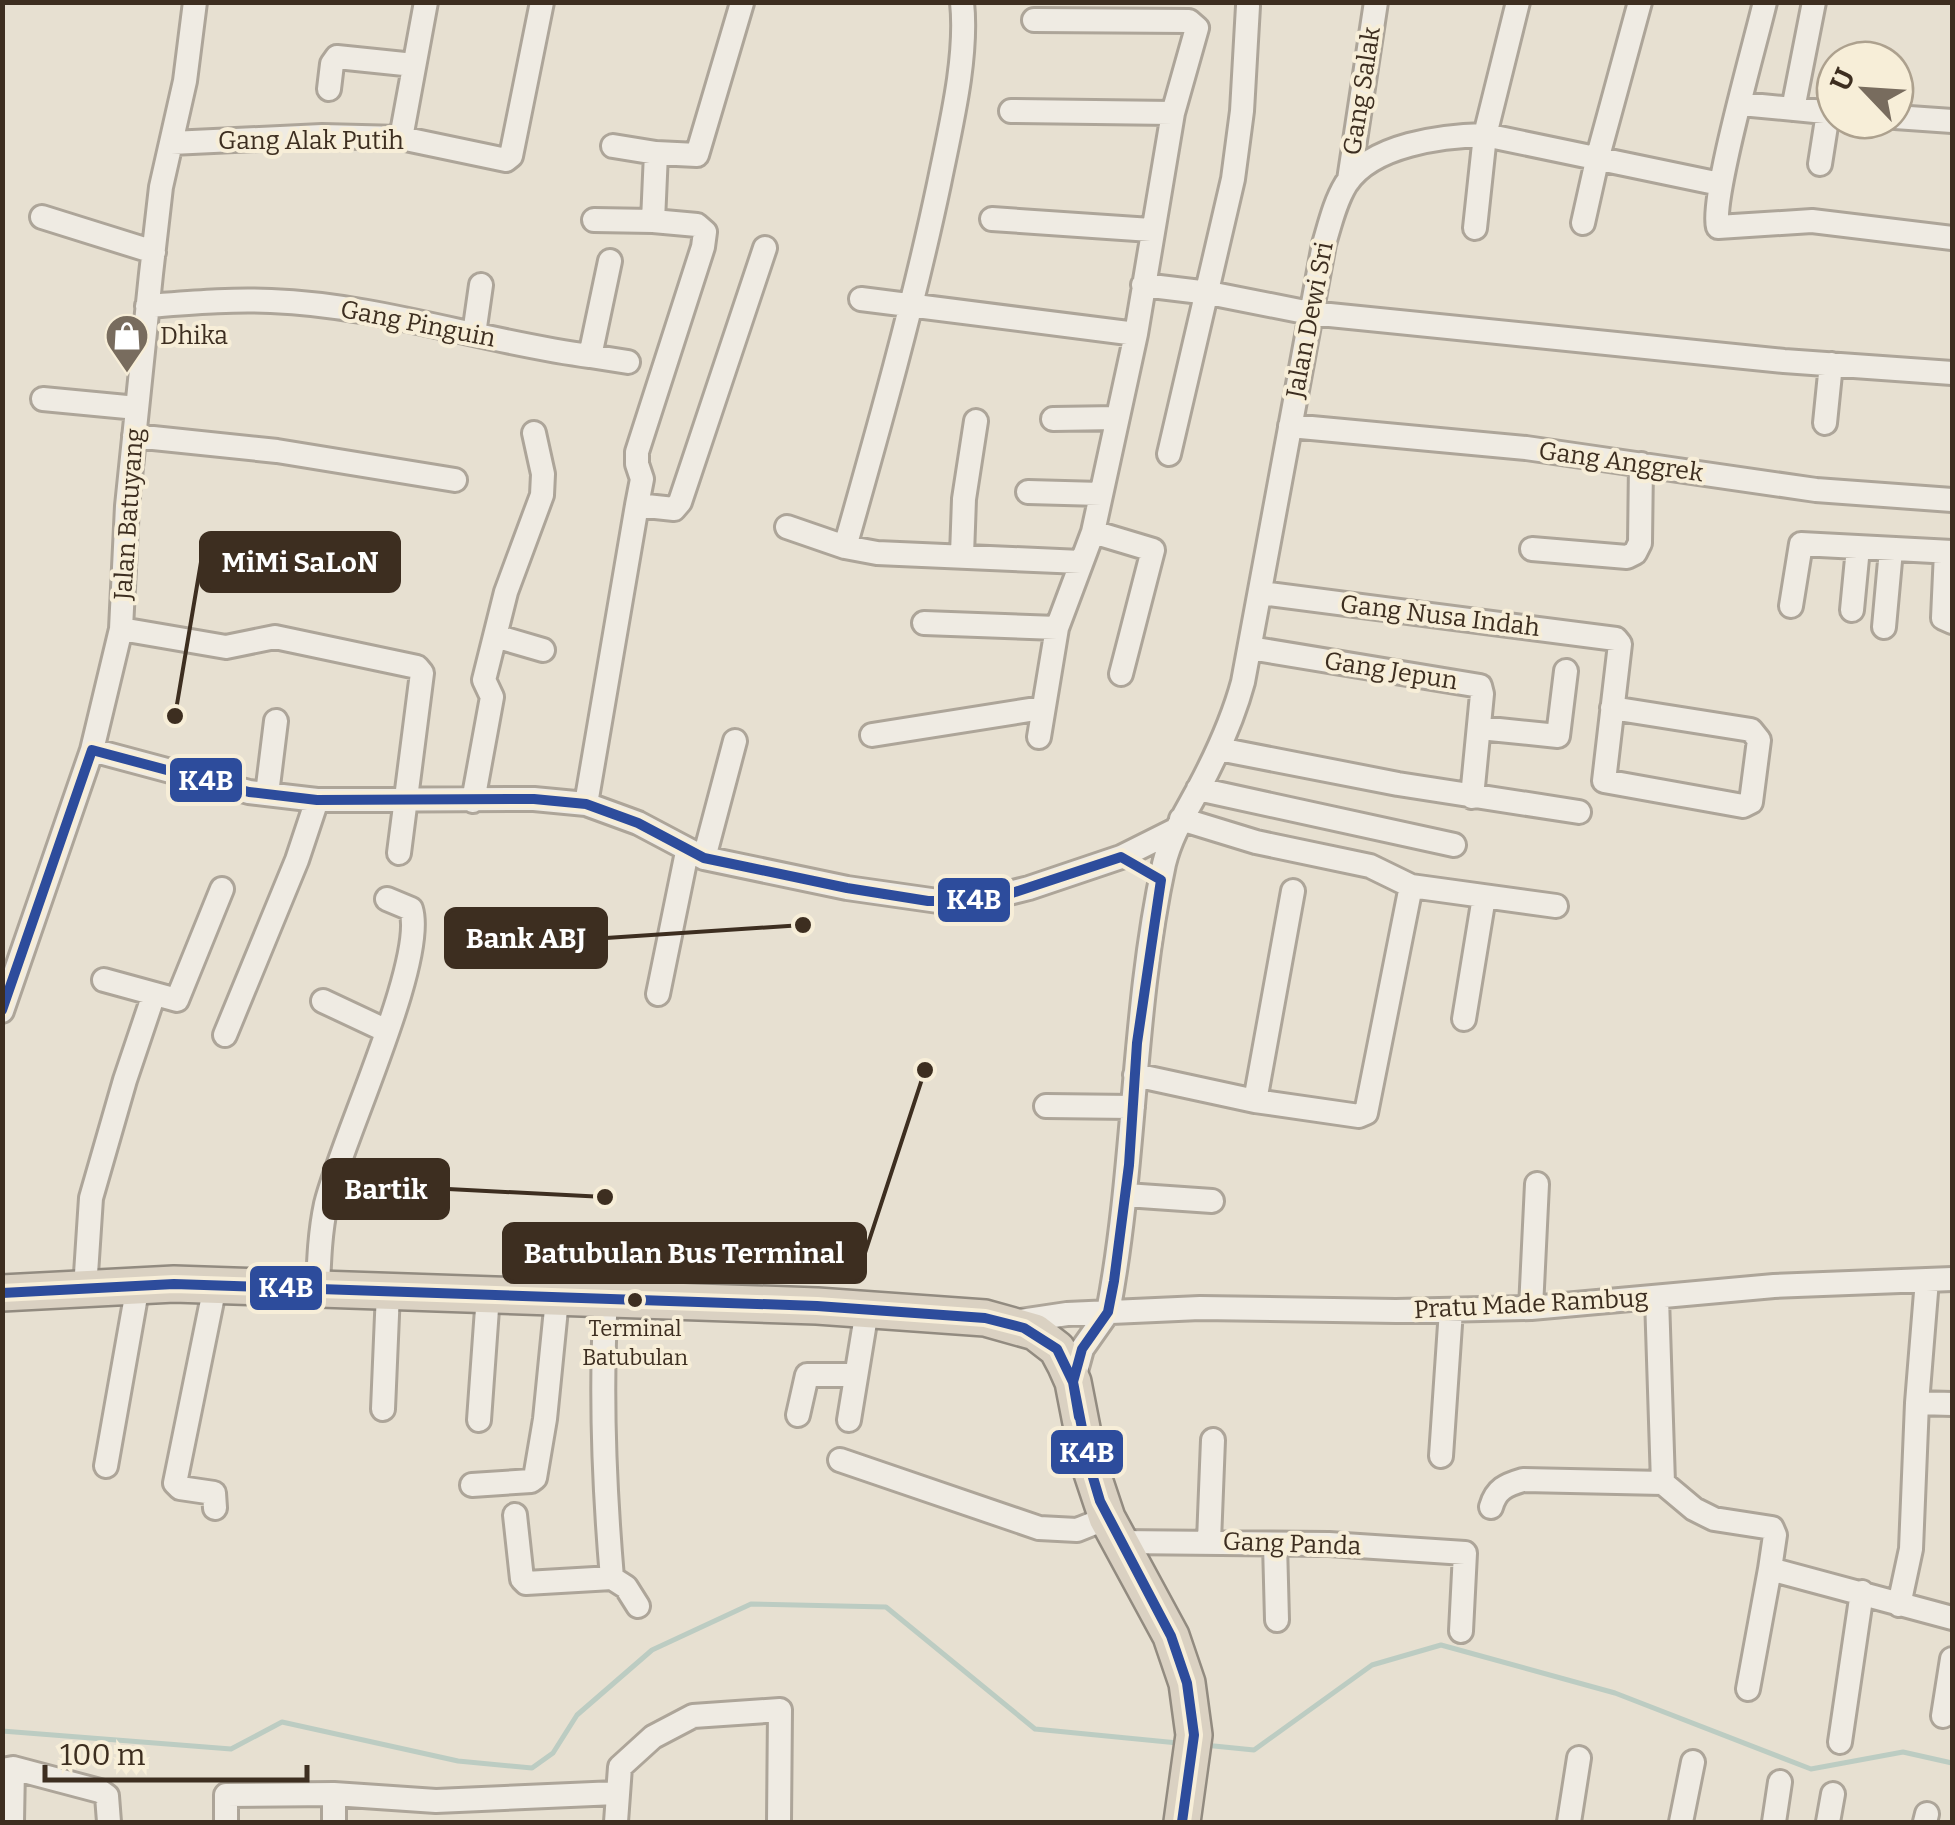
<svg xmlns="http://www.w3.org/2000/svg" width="1955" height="1825" font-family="Bitter,serif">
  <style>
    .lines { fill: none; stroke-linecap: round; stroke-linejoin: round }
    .stream { stroke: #bcccc2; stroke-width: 5 }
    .minor-casing { stroke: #ada599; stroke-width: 28 }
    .highway-casing { stroke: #928b80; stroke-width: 40 }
    .minor { stroke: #efebe3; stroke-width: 22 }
    .highway { stroke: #dad1c2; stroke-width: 35 }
    .bus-1-casing { stroke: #f7eed8; stroke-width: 18 }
    .bus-1 { stroke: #2d4c9c; stroke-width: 10 }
    .bus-dot { fill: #3d2e20; stroke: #f7eed8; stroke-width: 4 }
    .labels { text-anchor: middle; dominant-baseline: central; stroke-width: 8; stroke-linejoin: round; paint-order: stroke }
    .bus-label { font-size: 22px; fill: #3d2e20; stroke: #f7eed8 }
    .street-label { font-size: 25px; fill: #3d2e20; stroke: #f7eed8 }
    .poi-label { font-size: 25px; fill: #3d2e20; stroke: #f7eed8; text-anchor: start }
    .leader { fill: none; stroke: #3d2e20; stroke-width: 4 }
    .callout-dot { fill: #3d2e20; stroke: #f7eed8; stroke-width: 4 }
    .callout { fill: #3d2e20; stroke: #3d2e20; stroke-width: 4 }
    .callout-label { font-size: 28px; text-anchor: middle; font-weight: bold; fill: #fff }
    .line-badge { stroke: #f7eed8; stroke-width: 4 }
    .badge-label { font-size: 28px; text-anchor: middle; font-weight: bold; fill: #fff }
  </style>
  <rect width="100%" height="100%" fill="#e7e0d1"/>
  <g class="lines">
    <!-- stream -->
    <path class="stream" d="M2,1731L231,1749L282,1722L458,1761L532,1768L553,1753L577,1715L652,1650L751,1604L886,1607L1035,1729L1178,1743
      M1204,1745L1254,1750L1372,1665L1441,1645L1615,1693L1811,1769L1903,1752L1952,1763"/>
    <defs>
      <path id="minor" d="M1765,2C1756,41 1710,200 1718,227L1812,221L1952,238
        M1034,20L1189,21L1197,28L1173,113L1136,334L1093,532L1057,628L1039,737
        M329,89L332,64L337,57L414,65
        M1741,104L1835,113
        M1793,109L1814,2
        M1011,111L1173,113
        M1895,117L1952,121
        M401,138L426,2
        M171,143L322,136L401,138L506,160L511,156L542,2
        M613,146L656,153L653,221L697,225L705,232L703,247L637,452V464L642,479L637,505
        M656,153L697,155L742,3
        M1820,164L1828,113
        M1349,180L1376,2
        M42,217L154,252
        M992,219L1151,230
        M594,220L653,221
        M1583,223L1598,156L1640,2
        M1475,228L1485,135L1518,2
        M1143,285L1209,293L1310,313L1784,361L1952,373
        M861,299L1136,334
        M147,306C188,303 230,299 271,301C379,305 483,342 590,356L610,261
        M474,334L481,285
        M590,356L628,362
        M43,399L137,408
        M1053,419L1117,418
        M1825,423L1831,364
        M1290,426L1526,448L1816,490L1952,500
        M134,436L277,451L455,480
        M1169,454L1233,179L1242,111L1248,6
        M1028,492L1101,494
        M787,527L845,547L877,553L1081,562
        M1093,532L1153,550L1121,674
        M845,547C879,427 913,307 939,184C950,129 968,58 962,2
        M1532,549L1627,557L1635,553L1640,543L1641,464
        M1946,552L1943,618L1952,622
        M962,555L964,499L976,421
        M1261,593L1616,639L1620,644L1604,781L1743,806L1751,802L1759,740L1751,730L1612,708
        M1791,606L1801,544L1952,552
        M1852,610L1858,548
        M924,623L1057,628
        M1884,627L1891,550
        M121,629L226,647L275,637L417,667L422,673L399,853
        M495,636L543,650
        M1250,648L1480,686L1482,694L1472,797
        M1480,728L1558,736L1566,671
        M872,735L1042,708
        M1219,749L1398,784L1579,812
        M92,750L249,792L317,800L534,799L586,804L638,823L704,858L847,888L945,902L989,898L1029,888L1121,857L1173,831
        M1198,789L1454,845
        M267,794L276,721
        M473,801L492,697L484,680L506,592L542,495L543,474L534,433
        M586,804L637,505L674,509L680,502L765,248
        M1181,819L1256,842L1370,866L1411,886
        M704,858L735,741
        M104,980L177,1000L222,889
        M658,994L687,852
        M323,1001L387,1031
        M2,1011L92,750L121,629L127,506L151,274L161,187L185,81L195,2
        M1464,1019L1484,897
        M225,1035L297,860L317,800
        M1135,1075L1255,1101L1293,891
        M1255,1101L1359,1116L1366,1113L1411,886L1556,906
        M1046,1106L1133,1107
        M1126,1195L1212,1201
        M215,1286L175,1483L180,1488L214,1493L215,1508
        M318,1288C319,1260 320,1232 326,1204C341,1141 427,961 411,909L387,899
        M85,1289L91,1198L125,1080L154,994
        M1657,1298L1663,1483L1694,1509L1714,1519L1772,1528L1775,1535L1770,1569L1952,1618
        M1531,1308L1537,1184
        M1108,1312C1136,1164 1132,1012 1164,864C1171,835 1185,814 1199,788C1217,754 1233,719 1243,682L1324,244C1330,224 1335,202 1346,184C1372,144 1443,136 1485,135L1720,184
        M1013,1322L1067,1314L1200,1308L1396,1311L1531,1308L1774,1286L1952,1279
        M1073,1382L1082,1349L1108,1312
        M1917,1403L1952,1404
        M383,1409L388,1292
        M798,1415L807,1375H855
        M479,1420L488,1295
        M849,1420L867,1310
        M1441,1456L1451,1310
        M840,1460L1039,1528L1077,1530L1107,1518
        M106,1466L138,1285
        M472,1485L531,1481L535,1478L545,1419L557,1299
        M1491,1507C1496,1489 1506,1485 1523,1480L1663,1483
        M515,1515L522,1579L526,1583L612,1578C604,1484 600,1393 606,1299
        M1209,1541L1213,1440
        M1119,1542L1329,1544L1465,1553L1461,1631
        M1275,1544L1277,1620
        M612,1578L626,1587L638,1606
        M1899,1605L1911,1549L1917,1403L1927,1280
        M1748,1689L1770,1569
        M1943,1716L1952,1659
        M1840,1742L1862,1592
        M2,1770L13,1768L100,1791L107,1796L109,1822
        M334,1794V1822
        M12,1822L13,1768
        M226,1822V1795L334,1794L436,1801L616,1793
        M616,1822L620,1767L653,1737L693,1716L780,1710L779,1822
        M1569,1822L1579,1758
        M1681,1822L1693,1762
        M1774,1822L1780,1782
        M1828,1822L1833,1794
        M1925,1822L1927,1814"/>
      <path id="highway" d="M2,1293L174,1284L817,1306L985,1318L1035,1332L1057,1349L1065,1364L1073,1382L1089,1464L1107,1518L1171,1636L1187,1683L1194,1735L1182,1822"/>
    </defs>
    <!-- minor casing -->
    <use href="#minor" class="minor-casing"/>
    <!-- highway casing -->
    <use href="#highway" class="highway-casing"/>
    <!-- minor -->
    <use href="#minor" class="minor"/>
    <!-- highway -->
    <use href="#highway" class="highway"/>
    <defs>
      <path id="bus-1" d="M2,1010L92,750L249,792L317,800L534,799L586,804L638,823L704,858L847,888L928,901H965L1009,894L1121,857L1161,880L1137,1043L1129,1165L1114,1281L1108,1312L1082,1349L1073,1382L1089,1464L1100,1501L1171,1636L1187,1683L1194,1735L1182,1822
        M2,1293L174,1284L817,1306L985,1318L1024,1328L1057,1349L1073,1382L1079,1417"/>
    </defs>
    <!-- bus-1 casing -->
    <use href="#bus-1" class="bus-1-casing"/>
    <!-- bus-1 -->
    <use href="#bus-1" class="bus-1"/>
  </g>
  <!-- icons -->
  <defs>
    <symbol id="shop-pin" viewBox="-11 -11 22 30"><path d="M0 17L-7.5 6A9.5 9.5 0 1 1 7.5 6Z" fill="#786c5e" stroke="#f7eed8"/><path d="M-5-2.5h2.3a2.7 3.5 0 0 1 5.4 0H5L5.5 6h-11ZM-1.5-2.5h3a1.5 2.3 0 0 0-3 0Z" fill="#fff"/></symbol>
  </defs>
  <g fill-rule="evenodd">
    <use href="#shop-pin" x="102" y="311" width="50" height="68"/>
  </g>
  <!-- markers -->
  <circle class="bus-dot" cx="635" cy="1300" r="9"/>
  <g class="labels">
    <!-- bus labels -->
    <g class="bus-label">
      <text x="635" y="1328">Terminal<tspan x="635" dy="29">Batubulan</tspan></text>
    </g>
    <!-- street labels -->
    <g class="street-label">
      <text transform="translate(1362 91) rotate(-81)">Gang Salak</text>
      <text x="311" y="141">Gang Alak Putih</text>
      <text transform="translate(1310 320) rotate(-79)">Jalan Dewi Sri</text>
      <text transform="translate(418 324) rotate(11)">Gang Pinguin</text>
      <text transform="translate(1621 462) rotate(8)">Gang Anggrek</text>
      <text transform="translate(129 514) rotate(-86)">Jalan Batuyang</text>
      <text transform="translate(1440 616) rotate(7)">Gang Nusa Indah</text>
      <text transform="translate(1391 671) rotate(9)">Gang Jepun</text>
      <text transform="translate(1531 1304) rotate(-3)">Pratu Made Rambug</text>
      <text transform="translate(1292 1544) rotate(2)">Gang Panda</text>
    </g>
    <!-- poi labels -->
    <g class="poi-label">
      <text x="160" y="336">Dhika</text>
    </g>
  </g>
  <!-- callouts -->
  <path class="leader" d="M175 716L201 562M803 925L606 938M605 1197L448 1189M925 1070L865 1253"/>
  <g class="callout-dot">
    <circle cx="175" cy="716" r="10"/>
    <circle cx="803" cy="925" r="10"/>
    <circle cx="605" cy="1197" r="10"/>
    <circle cx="925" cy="1070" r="10"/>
  </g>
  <g class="callout">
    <rect x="201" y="533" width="198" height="58" rx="10"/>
    <rect x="446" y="909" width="160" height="58" rx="10"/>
    <rect x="324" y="1160" width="124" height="58" rx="10"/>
    <rect x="504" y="1224" width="361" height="58" rx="10"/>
  </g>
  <g class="callout-label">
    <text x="300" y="572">MiMi SaLoN</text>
    <text x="526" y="948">Bank ABJ</text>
    <text x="386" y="1199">Bartik</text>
    <text x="684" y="1263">Batubulan Bus Terminal</text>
  </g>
  <g class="line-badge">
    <rect x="168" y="756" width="76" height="48" rx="10" fill="#2d4c9c"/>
    <rect x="936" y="876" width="76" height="48" rx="10" fill="#2d4c9c"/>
    <rect x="248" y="1264" width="76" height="48" rx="10" fill="#2d4c9c"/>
    <rect x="1049" y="1428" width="76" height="48" rx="10" fill="#2d4c9c"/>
  </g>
  <g class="badge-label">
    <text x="206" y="790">K4B</text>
    <text x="974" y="909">K4B</text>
    <text x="286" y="1297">K4B</text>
    <text x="1087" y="1462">K4B</text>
  </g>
  <!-- border -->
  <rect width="1955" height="1825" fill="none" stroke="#3d2e20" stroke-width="10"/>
  <!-- north arrow -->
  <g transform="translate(1865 90) rotate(295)"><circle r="48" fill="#f7eed8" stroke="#ada18e" stroke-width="2.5"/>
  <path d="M0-8L18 38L0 25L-18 38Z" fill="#786c5e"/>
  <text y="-15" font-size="28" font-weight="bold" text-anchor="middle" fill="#3d2e20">U</text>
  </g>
  <!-- scale -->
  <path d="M45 1765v15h262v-15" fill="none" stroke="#3d2e20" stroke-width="5"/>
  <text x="60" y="1765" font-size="30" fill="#3d2e20" stroke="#f7eed8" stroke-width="8" paint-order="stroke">100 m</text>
</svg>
